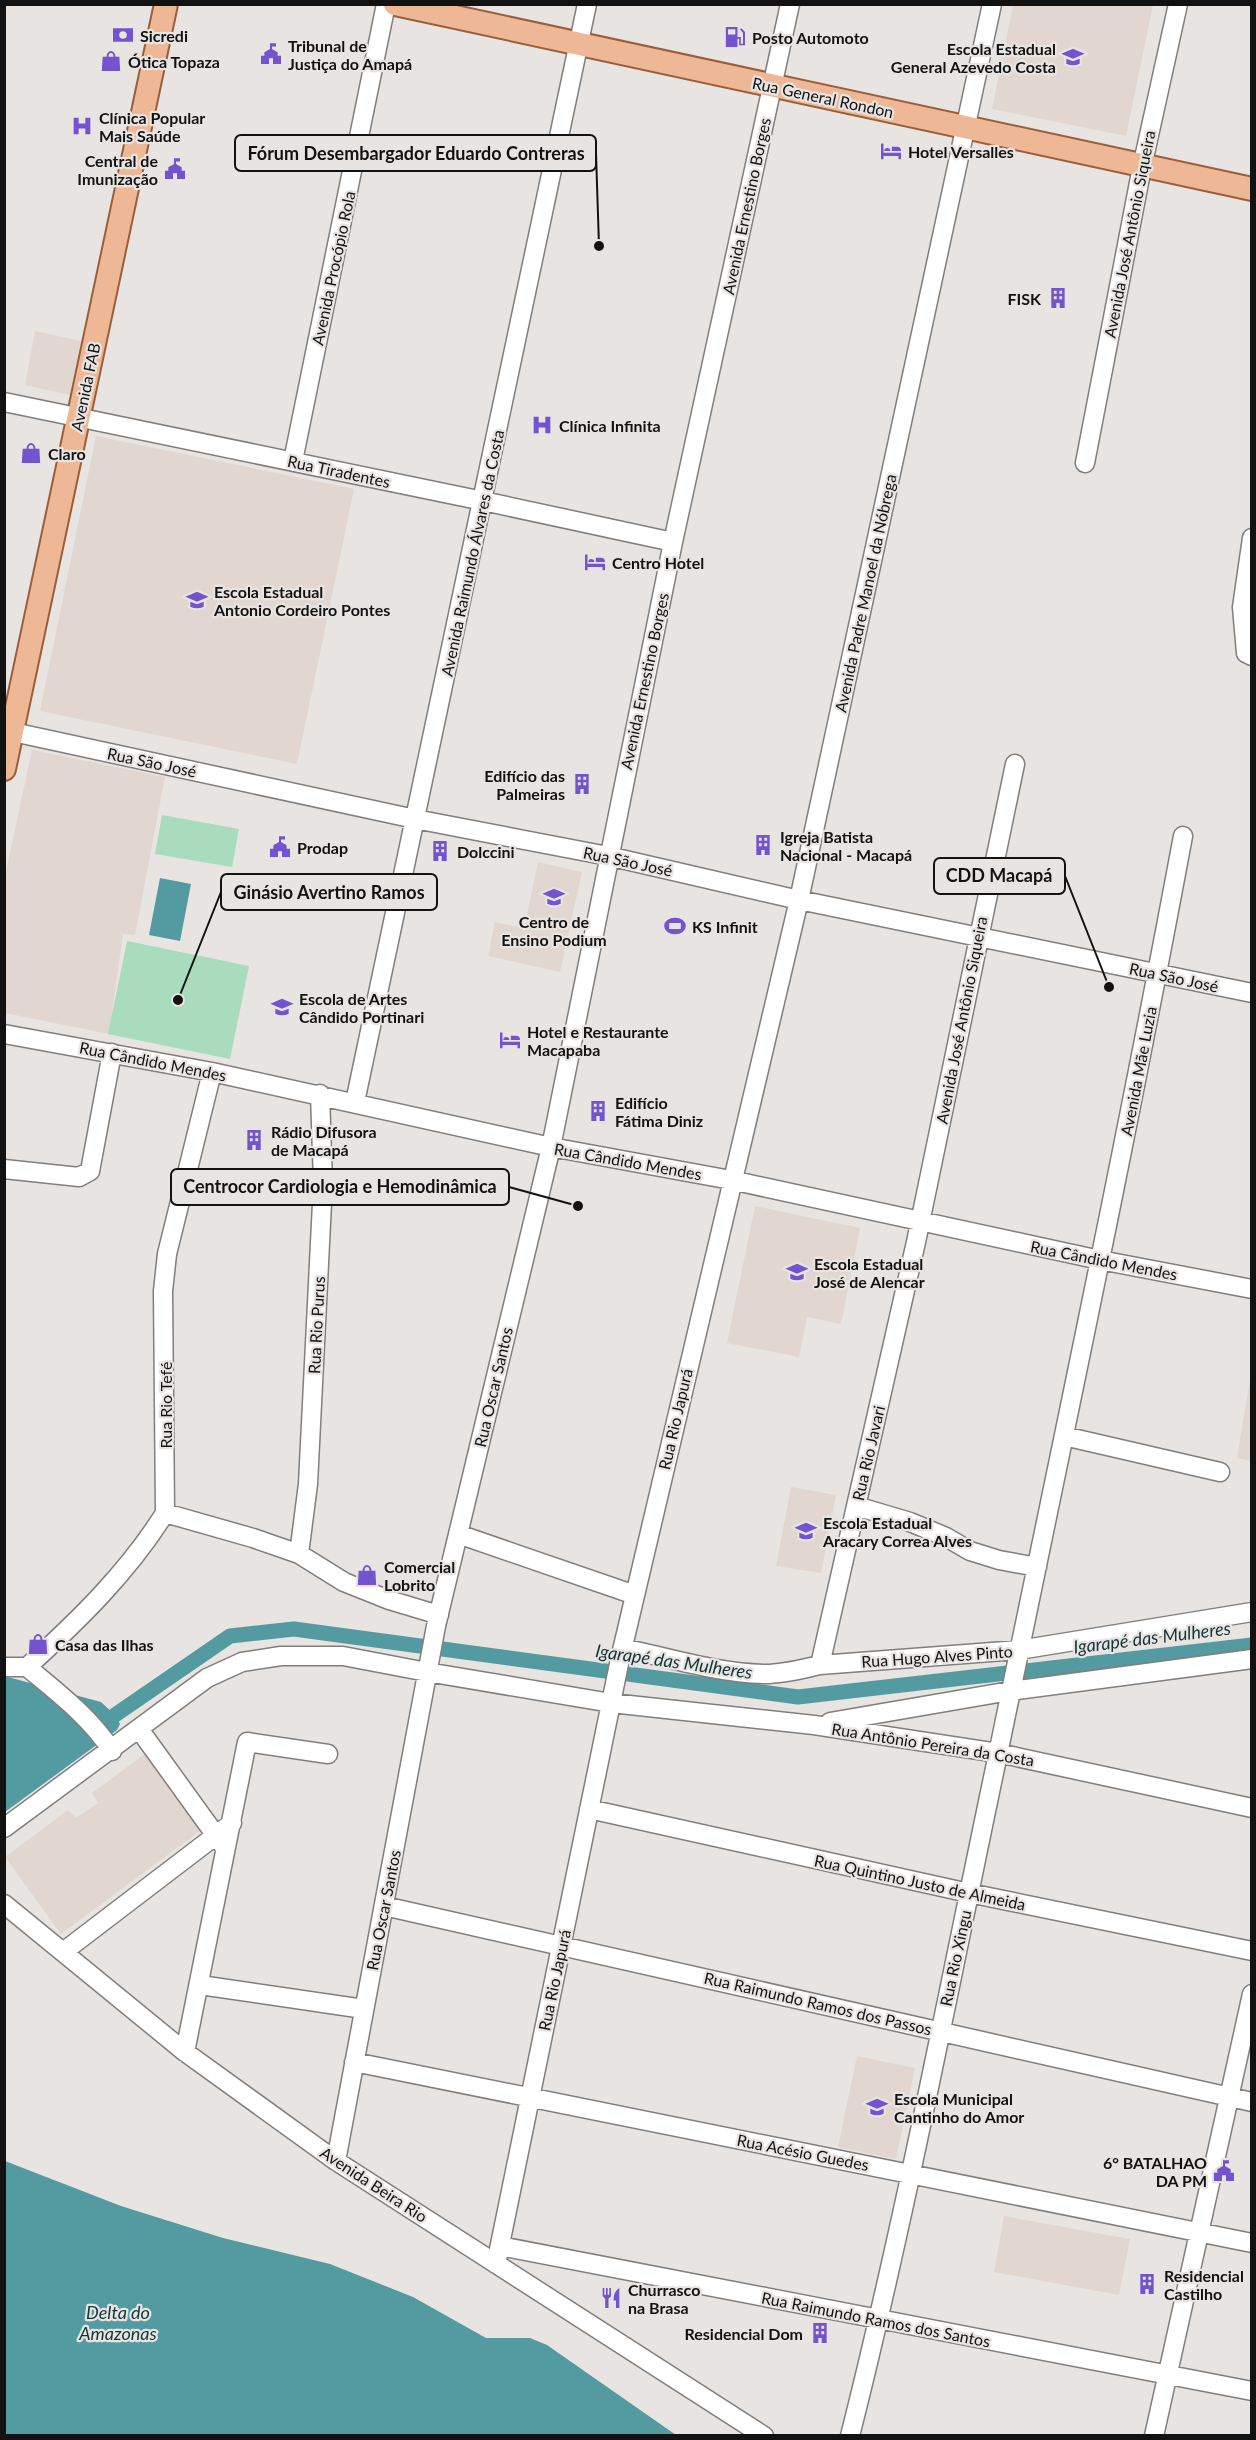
<svg xmlns="http://www.w3.org/2000/svg" width="1256" height="2440" font-family="Lato,sans-serif">
  <style>
    .built { fill: #e1d7d0 }
    .green { fill: #a8dcbc }
    .water { fill: #539ba0 }
    .lines { fill: none; stroke-linecap: round; stroke-linejoin: round }
    .canal { stroke: #539ba0; stroke-width: 15 }
    .minor-casing { stroke: #817e7c; stroke-width: 21 }
    .major-casing { stroke: #9a5f3a; stroke-width: 26 }
    .minor { stroke: #fff; stroke-width: 18 }
    .major { stroke: #eeb896; stroke-width: 22 }
    .labels { text-anchor: middle; dominant-baseline: central; stroke-width: 4.5; stroke-linejoin: round; paint-order: stroke }
    .poi-label { font-size: 16px; font-weight: bold; fill: #131212; stroke: #e7e4e2; text-anchor: start }
    .street-label { font-size: 16px; fill: #131212; stroke: #e7e4e2 }
    .water-label { font-size: 18px; font-style: italic; fill: #123638; stroke: #e7e4e2 }
    .leader { fill: none; stroke: #131212; stroke-width: 2 }
    .callout-dot { fill: #131212; stroke: #e7e4e2; stroke-width: 2 }
    .callout { fill: #e7e4e2; stroke: #131212; stroke-width: 2 }
    .callout-label { font-size: 18px; text-anchor: middle; font-weight: bold; fill: #131212 }
  </style>
  <rect width="100%" height="100%" fill="#e7e4e2"/>
  <!-- built -->
  <path class="built" d="M1013,5H1153L1126,136L992,109Z
    M35,331L81,341L70,395L25,385Z
    M96,436L354,489L297,764L40,711Z
    M32,750L165,777L135,935L123,934L109,1034L5,1013V876Z
    M538,862L582,872L560,972L488,956L495,922L524,928Z
    M755,1206L860,1228L841,1324L807,1317L799,1357L727,1343Z
    M1251,1374L1252,1461H1251L1237,1458Z
    M791,1487L836,1495L821,1573L776,1566Z
    M153,1748L208,1825L61,1934L5,1857L68,1810L76,1818L98,1803L92,1793Z
    M857,2056L915,2068L896,2159L838,2147Z
    M1004,2216L1130,2239L1119,2295L994,2272Z"/>
  <!-- green -->
  <path class="green" d="M162,815L239,829L232,867L155,854Z
    M127,941L249,966L230,1059L108,1034Z"/>
  <!-- water -->
  <path class="water" d="M160,878L191,884L180,941L149,935Z
    M4,1676L101,1702L115,1715L120,1724L117,1730L5,1812Z
    M5,2161L121,2206L223,2238L330,2264L413,2297L486,2338H530L547,2345L676,2435H5Z"/>
  <g class="lines">
    <!-- canal -->
    <path class="canal" d="M115,1715L230,1636L294,1629L798,1697L1252,1645"/>
    <defs>
      <path id="minor" d="M4,402L483,501L673,542
        M293,461L386,4
        M1085,463L1142,167L1178,4
        M1252,538L1242,607L1246,653L1252,656
        M13,732L415,819L608,856L799,900L1252,993
        M4,1034L212,1072L551,1147L731,1180L1100,1260L1252,1289
        M355,1102L587,4
        M4,1169L79,1177L90,1171L112,1053
        M1064,1436L1220,1472
        M856,1506L910,1522L946,1537L970,1551L999,1560L1037,1567
        M165,1513L253,1538L299,1554L344,1582L389,1600L439,1615
        M458,1534L635,1595
        M299,1554L308,1484L323,1183L320,1094
        M623,1648C669,1658 718,1673 765,1674C784,1674 802,1669 820,1665L1019,1650L1252,1612
        M820,1665L916,1242L1015,764
        M4,1667H27C79,1620 128,1572 165,1513L163,1291L167,1254L212,1072
        M27,1667C58,1693 90,1717 112,1751
        M830,1722L1010,1691L1252,1659
        M139,1729L222,1844
        M589,1809L969,1893L1252,1951
        M4,1828L207,1678L242,1662L281,1656H343L427,1672L611,1703L814,1725L998,1753L1252,1808
        M4,1904L185,2052L336,2161L764,2436
        M384,1906L1252,2102
        M63,1952L232,1823
        M200,1985L364,2009
        M185,2052L247,1742L328,1754
        M354,2062L1252,2243
        M336,2161L436,1626L551,1147L673,542L790,4
        M500,2246L1252,2391
        M496,2264L620,1659L799,900L992,4
        M850,2436C907,2210 950,1981 998,1754C1061,1448 1126,1143 1183,836
        M1154,2436L1252,1994"/>
      <path id="major" d="M395,4L1252,189
        M4,769L166,4"/>
    </defs>
    <!-- minor casing -->
    <use href="#minor" class="minor-casing"/>
    <!-- major casing -->
    <use href="#major" class="major-casing"/>
    <!-- minor -->
    <use href="#minor" class="minor"/>
    <!-- major -->
    <use href="#major" class="major"/>
  </g>
  <!-- icons -->
  <defs>
    <symbol id="bank-bare" viewBox="-9 -9 18 18"><path d="M-6-4H6V4H-6ZM0-2.3a2.3 2.3 0 1 0 0 4.6a2.3 2.3 0 1 0 0-4.6Z" fill="#7454ce" stroke="#e7e4e2" stroke-width="2.5" paint-order="stroke"/></symbol>
    <symbol id="fuel-bare" viewBox="-9 -9 18 18"><path d="M-5.5-6h7V0h2V4h1.3V-2.5L3-4.5l.8-.8L6-3V5H2.5V1h-1V6h-7ZM-4.2-4.7v3.2H.2V-4.7Z" fill="#7454ce" stroke="#e7e4e2" stroke-width="2.5" paint-order="stroke"/></symbol>
    <symbol id="civic-bare" viewBox="-9 -9 18 18"><path d="M-.6-6.5H3V-4.5H.6V-3L4-1V1h2V6H-6V1h2V-1L-.6-3ZM-1.2 2.5V6h2.4V2.5Z" fill="#7454ce" stroke="#e7e4e2" stroke-width="2.5" paint-order="stroke"/></symbol>
    <symbol id="school-bare" viewBox="-9 -9 18 18"><path d="M0-5L7-2L0 1L-7-2ZM-4 1L0 2.5L4 1V4Q0 6-4 4Z" fill="#7454ce" stroke="#e7e4e2" stroke-width="2.5" paint-order="stroke"/></symbol>
    <symbol id="shop-bare" viewBox="-9 -9 18 18"><path d="M-5-2.5h2.3a2.7 3.5 0 0 1 5.4 0H5L5.5 6h-11ZM-1.5-2.5h3a1.5 2.3 0 0 0-3 0Z" fill="#7454ce" stroke="#e7e4e2" stroke-width="2.5" paint-order="stroke"/></symbol>
    <symbol id="hospital-bare" viewBox="-9 -9 18 18"><path d="M-5-5h3v3.5h4V-5h3V5h-3V1.5h-4V5h-3Z" fill="#7454ce" stroke="#e7e4e2" stroke-width="2.5" paint-order="stroke"/></symbol>
    <symbol id="hotel-bare" viewBox="-9 -9 18 18"><path d="M-6-4.5h1.5V1H6V5H4.5V3h-9V5H-6ZM-4 0a1.8 1.8 0 1 1 3.6 0ZM.5 0V-2.5h3Q6-2.5 6 0Z" fill="#7454ce" stroke="#e7e4e2" stroke-width="2.5" paint-order="stroke"/></symbol>
    <symbol id="building-bare" viewBox="-9 -9 18 18"><path d="M-4-6H4V6H1V3H-1V6H-4ZM-2.5-4.3h1.7v1.8h-1.7ZM.8-4.3h1.7v1.8H.8ZM-2.5-1h1.7V.8h-1.7ZM.8-1h1.7V.8H.8Z" fill="#7454ce" stroke="#e7e4e2" stroke-width="2.5" paint-order="stroke"/></symbol>
    <symbol id="stadium-bare" viewBox="-9 -9 18 18"><path d="M0-5a6.5 5 0 1 0 0 10a6.5 5 0 1 0 0-10ZM-3.5-1.8h7v3.6h-7Z" fill="#7454ce" stroke="#e7e4e2" stroke-width="2.5" paint-order="stroke"/></symbol>
    <symbol id="restaurant-bare" viewBox="-9 -9 18 18"><path d="M-5-6h1v4h1v-4h1v4h1v-4h1v5L-1.5 .5V6h-2V.5L-5-1ZM5-6V6H3V1.5H1.5Q1.5-4 5-6Z" fill="#7454ce" stroke="#e7e4e2" stroke-width="2.5" paint-order="stroke"/></symbol>
  </defs>
  <g fill-rule="evenodd">
    <use href="#bank-bare" x="108" y="20" width="30" height="30"/>
    <use href="#fuel-bare" x="720" y="22" width="30" height="30"/>
    <use href="#civic-bare" x="256" y="39" width="30" height="30"/>
    <use href="#school-bare" x="1058" y="42" width="30" height="30"/>
    <use href="#shop-bare" x="96" y="46" width="30" height="30"/>
    <use href="#hospital-bare" x="67" y="111" width="30" height="30"/>
    <use href="#hotel-bare" x="876" y="136" width="30" height="30"/>
    <use href="#civic-bare" x="160" y="154" width="30" height="30"/>
    <use href="#building-bare" x="1043" y="283" width="30" height="30"/>
    <use href="#hospital-bare" x="527" y="410" width="30" height="30"/>
    <use href="#shop-bare" x="16" y="438" width="30" height="30"/>
    <use href="#hotel-bare" x="580" y="547" width="30" height="30"/>
    <use href="#school-bare" x="182" y="585" width="30" height="30"/>
    <use href="#building-bare" x="567" y="769" width="30" height="30"/>
    <use href="#building-bare" x="748" y="830" width="30" height="30"/>
    <use href="#civic-bare" x="265" y="832" width="30" height="30"/>
    <use href="#building-bare" x="425" y="836" width="30" height="30"/>
    <use href="#school-bare" x="539" y="882" width="30" height="30"/>
    <use href="#stadium-bare" x="660" y="911" width="30" height="30"/>
    <use href="#school-bare" x="267" y="992" width="30" height="30"/>
    <use href="#hotel-bare" x="495" y="1025" width="30" height="30"/>
    <use href="#building-bare" x="583" y="1096" width="30" height="30"/>
    <use href="#building-bare" x="239" y="1125" width="30" height="30"/>
    <use href="#school-bare" x="782" y="1257" width="30" height="30"/>
    <use href="#school-bare" x="791" y="1516" width="30" height="30"/>
    <use href="#shop-bare" x="352" y="1560" width="30" height="30"/>
    <use href="#shop-bare" x="23" y="1629" width="30" height="30"/>
    <use href="#school-bare" x="862" y="2092" width="30" height="30"/>
    <use href="#civic-bare" x="1209" y="2156" width="30" height="30"/>
    <use href="#building-bare" x="1132" y="2269" width="30" height="30"/>
    <use href="#restaurant-bare" x="596" y="2283" width="30" height="30"/>
    <use href="#building-bare" x="805" y="2318" width="30" height="30"/>
  </g>
  <g class="labels">
    <!-- poi labels -->
    <g class="poi-label">
      <text x="140" y="35">Sicredi</text>
      <text x="752" y="37">Posto Automoto</text>
      <text x="288" y="45">Tribunal de<tspan x="288" dy="18">Justiça do Amapá</tspan></text>
      <text x="1056" y="48" text-anchor="end">Escola Estadual<tspan x="1056" dy="18">General Azevedo Costa</tspan></text>
      <text x="128" y="61">Ótica Topaza</text>
      <text x="99" y="117">Clínica Popular<tspan x="99" dy="18">Mais Saúde</tspan></text>
      <text x="908" y="151">Hotel Versalles</text>
      <text x="158" y="160" text-anchor="end">Central de<tspan x="158" dy="18">Imunização</tspan></text>
      <text x="1041" y="298" text-anchor="end">FISK</text>
      <text x="559" y="425">Clínica Infinita</text>
      <text x="48" y="453">Claro</text>
      <text x="612" y="562">Centro Hotel</text>
      <text x="214" y="591">Escola Estadual<tspan x="214" dy="18">Antonio Cordeiro Pontes</tspan></text>
      <text x="565" y="775" text-anchor="end">Edifício das<tspan x="565" dy="18">Palmeiras</tspan></text>
      <text x="780" y="836">Igreja Batista<tspan x="780" dy="18">Nacional - Macapá</tspan></text>
      <text x="297" y="847">Prodap</text>
      <text x="457" y="851">Dolccini</text>
      <text x="554" y="921" text-anchor="middle">Centro de<tspan x="554" dy="18">Ensino Podium</tspan></text>
      <text x="692" y="926">KS Infinit</text>
      <text x="299" y="998">Escola de Artes<tspan x="299" dy="18">Cândido Portinari</tspan></text>
      <text x="527" y="1031">Hotel e Restaurante<tspan x="527" dy="18">Macapaba</tspan></text>
      <text x="615" y="1102">Edifício<tspan x="615" dy="18">Fátima Diniz</tspan></text>
      <text x="271" y="1131">Rádio Difusora<tspan x="271" dy="18">de Macapá</tspan></text>
      <text x="814" y="1263">Escola Estadual<tspan x="814" dy="18">José de Alencar</tspan></text>
      <text x="823" y="1522">Escola Estadual<tspan x="823" dy="18">Aracary Correa Alves</tspan></text>
      <text x="384" y="1566">Comercial<tspan x="384" dy="18">Lobrito</tspan></text>
      <text x="55" y="1644">Casa das Ilhas</text>
      <text x="894" y="2098">Escola Municipal<tspan x="894" dy="18">Cantinho do Amor</tspan></text>
      <text x="1207" y="2162" text-anchor="end">6° BATALHAO<tspan x="1207" dy="18">DA PM</tspan></text>
      <text x="1164" y="2275">Residencial<tspan x="1164" dy="18">Castilho</tspan></text>
      <text x="628" y="2289">Churrasco<tspan x="628" dy="18">na Brasa</tspan></text>
      <text x="803" y="2333" text-anchor="end">Residencial Dom</text>
    </g>
    <!-- street labels -->
    <g class="street-label">
      <text transform="translate(823 97) rotate(12)">Rua General Rondon</text>
      <text transform="translate(746 206) rotate(-78)">Avenida Ernestino Borges</text>
      <text transform="translate(1129 234) rotate(-79)">Avenida José Antônio Siqueira</text>
      <text transform="translate(333 268) rotate(-78)">Avenida Procópio Rola</text>
      <text transform="translate(85 387) rotate(-78)">Avenida FAB</text>
      <text transform="translate(339 471) rotate(12)">Rua Tiradentes</text>
      <text transform="translate(472 553) rotate(-78)">Avenida Raimundo Álvares da Costa</text>
      <text transform="translate(865 593) rotate(-78)">Avenida Padre Manoel da Nóbrega</text>
      <text transform="translate(644 681) rotate(-78)">Avenida Ernestino Borges</text>
      <text transform="translate(152 762) rotate(12)">Rua São José</text>
      <text transform="translate(628 861) rotate(12)">Rua São José</text>
      <text transform="translate(1174 977) rotate(12)">Rua São José</text>
      <text transform="translate(961 1020) rotate(-79)">Avenida José Antônio Siqueira</text>
      <text transform="translate(153 1061) rotate(11)">Rua Cândido Mendes</text>
      <text transform="translate(1138 1071) rotate(-79)">Avenida Mãe Luzia</text>
      <text transform="translate(628 1161) rotate(10)">Rua Cândido Mendes</text>
      <text transform="translate(1104 1260) rotate(11)">Rua Cândido Mendes</text>
      <text transform="translate(316 1325) rotate(-87)">Rua Rio Purus</text>
      <text transform="translate(493 1387) rotate(-77)">Rua Oscar Santos</text>
      <text transform="translate(165 1405) rotate(-90)">Rua Rio Tefé</text>
      <text transform="translate(675 1419) rotate(-77)">Rua Rio Japurá</text>
      <text transform="translate(868 1453) rotate(-77)">Rua Rio Javari</text>
      <text transform="translate(937 1656) rotate(-4)">Rua Hugo Alves Pinto</text>
      <text transform="translate(933 1744) rotate(9)">Rua Antônio Pereira da Costa</text>
      <text transform="translate(920 1882) rotate(12)">Rua Quintino Justo de Almeida</text>
      <text transform="translate(383 1910) rotate(-79)">Rua Oscar Santos</text>
      <text transform="translate(955 1958) rotate(-78)">Rua Rio Xingu</text>
      <text transform="translate(554 1980) rotate(-78)">Rua Rio Japurá</text>
      <text transform="translate(818 2003) rotate(13)">Rua Raimundo Ramos dos Passos</text>
      <text transform="translate(803 2152) rotate(11)">Rua Acésio Guedes</text>
      <text transform="translate(374 2184) rotate(33)">Avenida Beira Rio</text>
      <text transform="translate(876 2319) rotate(11)">Rua Raimundo Ramos dos Santos</text>
    </g>
    <!-- water labels -->
    <g class="water-label">
      <text transform="translate(1152 1637) rotate(-7)">Igarapé das Mulheres</text>
      <text transform="translate(674 1661) rotate(8)">Igarapé das Mulheres</text>
      <text x="118" y="2312">Delta do<tspan x="118" dy="21">Amazonas</tspan></text>
    </g>
  </g>
  <!-- callouts -->
  <path class="leader" d="M599 246L596 153M1109 987L1065 876M178 1000L221 892M578 1206L509 1187"/>
  <g class="callout-dot">
    <circle cx="599" cy="246" r="6"/>
    <circle cx="1109" cy="987" r="6"/>
    <circle cx="178" cy="1000" r="6"/>
    <circle cx="578" cy="1206" r="6"/>
  </g>
  <g class="callout">
    <rect x="235" y="135" width="361" height="36" rx="6"/>
    <rect x="934" y="858" width="131" height="36" rx="6"/>
    <rect x="221" y="874" width="216" height="36" rx="6"/>
    <rect x="171" y="1169" width="338" height="36" rx="6"/>
  </g>
  <g class="callout-label">
    <text x="416" y="160">Fórum Desembargador Eduardo Contreras</text>
    <text x="999" y="882">CDD Macapá</text>
    <text x="329" y="899">Ginásio Avertino Ramos</text>
    <text x="340" y="1193">Centrocor Cardiologia e Hemodinâmica</text>
  </g>
  <!-- border -->
  <rect width="1256" height="2440" fill="none" stroke="#131212" stroke-width="12"/>
</svg>
